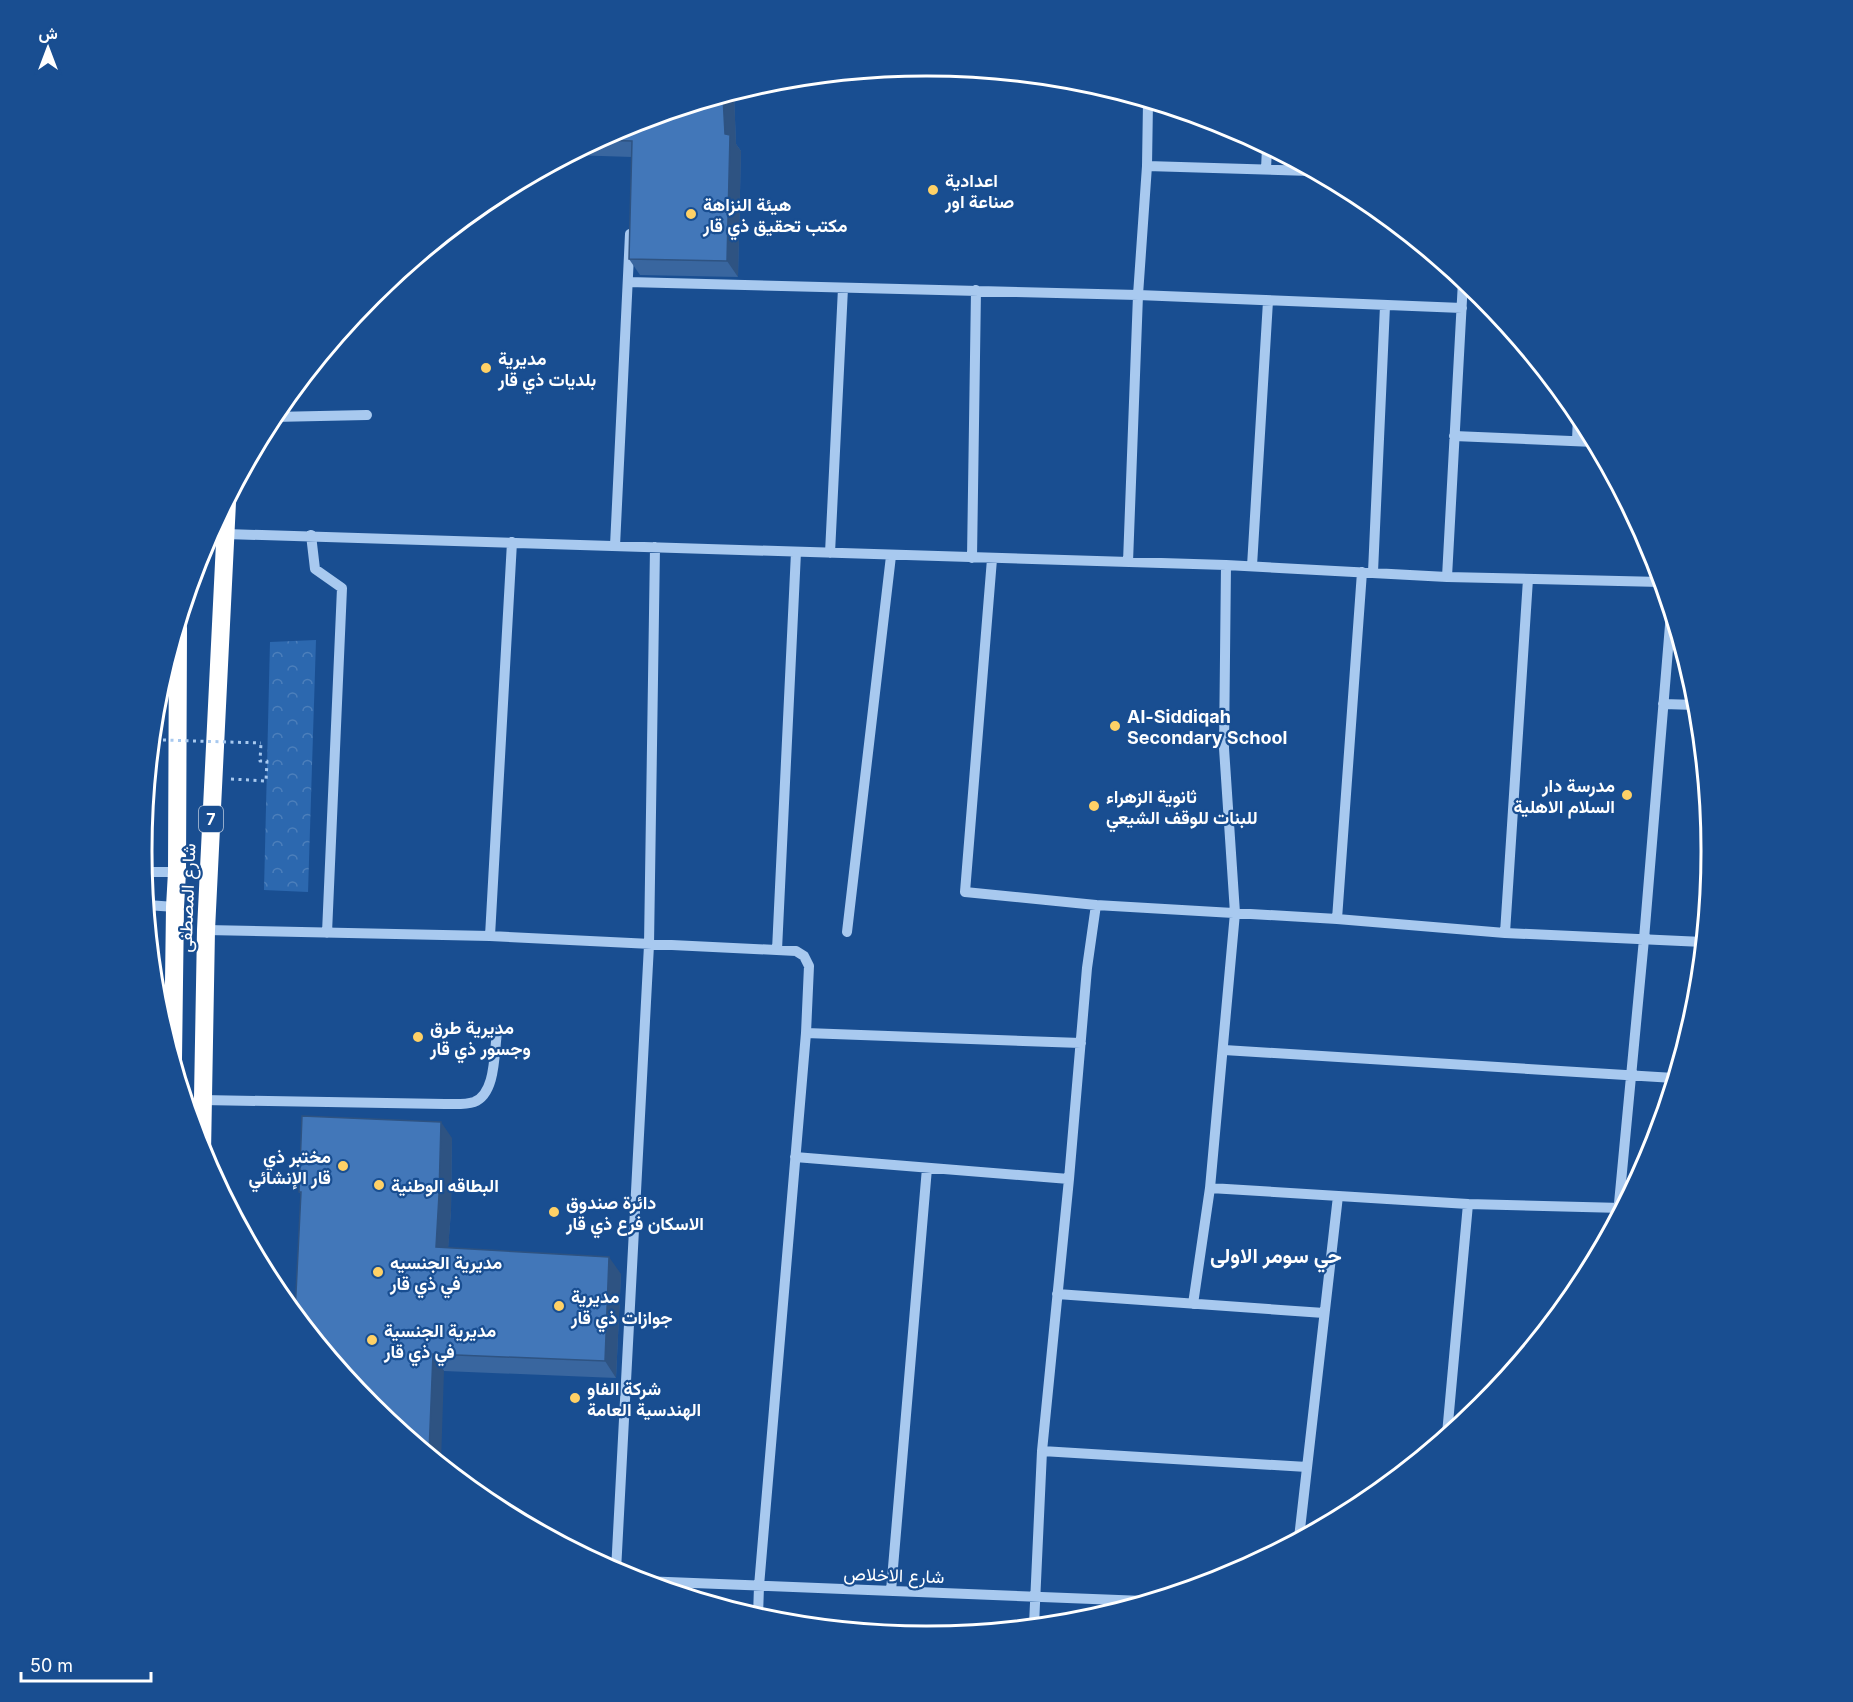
<svg xmlns="http://www.w3.org/2000/svg" width="1853" height="1702" font-family="Inter,Vazirmatn,sans-serif">
  <style>
    .park { fill: url(#park-crowns) }
    .lines { fill: none; stroke-linecap: round; stroke-linejoin: round }
    .path { stroke: #a8c9ef; stroke-width: 3; stroke-dasharray: 3 4.5; stroke-linecap: butt }
    .minor { stroke: #a8c9ef; stroke-width: 10 }
    .highway { stroke: #fff; stroke-width: 18 }
    .path-bridge { stroke: #a8c9ef; stroke-width: 3; stroke-dasharray: 3 4.5; stroke-linecap: butt }
    .wall { fill: #39669f }
    .shaded-wall { fill: #2e5382 }
    .building { fill: #4277b9; stroke: #2e5382; stroke-width: 1.5 }
    .poi-dot { fill: #ffd166; stroke: #194e91; stroke-width: 2 }
    .labels { text-anchor: middle; dominant-baseline: central; stroke-width: 4.5; stroke-linejoin: round; paint-order: stroke }
    .shield { fill: #194e91; stroke: #bacade; stroke-width: 1.5 }
    .shield-label { font-size: 16px; font-weight: bold; fill: #fff }
    .poi-label { font-size: 18px; font-weight: bold; fill: #fff; stroke: #194e91; text-anchor: start }
    .street-label { font-size: 18px; fill: #fff; stroke: #194e91 }
    .quarter-label { font-size: 21px; font-weight: bold; fill: #fff; stroke: #194e91 }
    .rim { fill: none; stroke: #fff; stroke-width: 3 }
  </style>
  <defs>
    <pattern id="park-crowns" width="20" height="18" patternUnits="userSpaceOnUse" patternTransform="scale(1.5)"><rect width="20" height="18" fill="#2c68af"/><path d="M2 6a3 3 0 1 1 6 0M12 15a3 3 0 1 1 6 0" fill="none" stroke="#4c7fbb"/></pattern>
  </defs>
  <rect width="100%" height="100%" fill="#194e91"/>
  <!-- park -->
  <path class="park" d="M316,640L308,892L264,890L270,642Z"/>
  <g class="lines">
    <!-- path -->
    <path class="path" d="M231,779L266,781L267,761H260L261,743"/>
    <!-- minor -->
    <path class="minor" d="M1147,166L1311,171
      M1266,169L1267,147
      M628,282L1138,295L1462,308
      M273,417L367,415
      M1454,436L1594,442
      M1577,441L1578,414
      M226,534L1226,565L1447,577L1661,582
      M311,535L315,569L342,588L327,933
      M615,546L630,234
      M830,553L843,288
      M972,558L976,290
      M992,559L965,892L1096,905L1337,919L1505,933L1703,942
      M1128,562L1138,295L1147,166L1148,102
      M1252,566L1268,301
      M1373,572L1385,306
      M1447,577L1463,281
      M1663,704L1697,705
      M144,872H177
      M147,905L175,907
      M1337,919L1362,572
      M206,930L490,936L796,951L804,956L809,966L806,1033L759,1586L758,1616
      M847,932L891,556
      M1505,933L1528,579
      M490,936L512,542
      M777,950L796,552
      M806,1033L1081,1043
      M1224,1050L1674,1078
      M202,1100L445,1104C454,1104 465,1105 474,1102C496,1094 494,1053 497,1032
      M795,1157L1069,1179
      M1210,1188L1468,1204L1622,1208
      M1618,1214L1644,939L1671,613
      M1057,1294L1324,1313
      M1193,1304L1210,1188L1235,913L1224,748L1226,565
      M1447,1434L1468,1204
      M1042,1451L1307,1467
      M1299,1538L1338,1196
      M616,1571L649,945L655,547
      M642,1581L1144,1601
      M891,1591L927,1168
      M1034,1625L1042,1451L1069,1179L1087,968L1096,905"/>
    <!-- highway -->
    <path class="highway" d="M173,1059L175,907L177,872L178,628
      M202,1153L206,930L227,502"/>
    <!-- path-bridge -->
    <path class="path-bridge" d="M163,740L261,743"/>
  </g>
  <!-- wall -->
  <path class="wall" d="M734,93L736,144L741,151L738,277L640,275L629,259L632,157L571,155L626,126Z
    M452,1138L451,1211L448,1248L621,1274L616,1378L444,1371L299,1192Z"/>
  <!-- shaded-wall -->
  <path class="shaded-wall" d="M734,93L736,144L741,151L738,277L727,261L725,134L723,96Z
    M441,1122L452,1138L451,1211L447,1264L436,1247Z
    M609,1257L621,1274L616,1378L605,1361Z
    M433,1354L444,1371L441,1463L429,1453Z"/>
  <!-- building -->
  <path class="building" d="M723,96L725,134L730,135L727,261L629,259L632,141L599,140L626,126Z
    M302,1116L441,1122L439,1195L436,1247L609,1257L605,1361L433,1354L429,1453L371,1406L295,1313L301,1192H299Z"/>
  <!-- markers -->
  <g class="poi-dot">
    <circle cx="933" cy="190" r="6"/>
    <circle cx="691" cy="214" r="6"/>
    <circle cx="486" cy="368" r="6"/>
    <circle cx="1115" cy="726" r="6"/>
    <circle cx="1627" cy="795" r="6"/>
    <circle cx="1094" cy="806" r="6"/>
    <circle cx="418" cy="1037" r="6"/>
    <circle cx="343" cy="1166" r="6"/>
    <circle cx="379" cy="1185" r="6"/>
    <circle cx="554" cy="1212" r="6"/>
    <circle cx="378" cy="1272" r="6"/>
    <circle cx="559" cy="1306" r="6"/>
    <circle cx="372" cy="1340" r="6"/>
    <circle cx="575" cy="1398" r="6"/>
  </g>
  <g class="labels">
    <!-- shield labels -->
    <rect class="shield" x="199" y="806" width="24" height="26" rx="4.5"/>
    <g class="shield-label">
      <text x="211" y="819">7</text>
    </g>
    <!-- poi labels -->
    <g class="poi-label">
      <text x="945" y="180">اعدادية<tspan x="945" dy="21">صناعة اور</tspan></text>
      <text x="703" y="204">هيئة النزاهة<tspan x="703" dy="21">مكتب تحقيق ذي قار</tspan></text>
      <text x="498" y="358">مديرية<tspan x="498" dy="21">بلديات ذي قار</tspan></text>
      <text x="1127" y="716">Al-Siddiqah<tspan x="1127" dy="21">Secondary School</tspan></text>
      <text x="1615" y="785" text-anchor="end">مدرسة دار<tspan x="1615" dy="21">السلام الاهلية</tspan></text>
      <text x="1106" y="796">ثانوية الزهراء<tspan x="1106" dy="21">للبنات للوقف الشيعي</tspan></text>
      <text x="430" y="1027">مديرية طرق<tspan x="430" dy="21">وجسور ذي قار</tspan></text>
      <text x="331" y="1156" text-anchor="end">مختبر ذي<tspan x="331" dy="21">قار الإنشائي</tspan></text>
      <text x="391" y="1185">البطاقه الوطنية</text>
      <text x="566" y="1202">دائرة صندوق<tspan x="566" dy="21">الاسكان فرع ذي قار</tspan></text>
      <text x="390" y="1262">مديرية الجنسيه<tspan x="390" dy="21">في ذي قار</tspan></text>
      <text x="571" y="1296">مديرية<tspan x="571" dy="21">جوازات ذي قار</tspan></text>
      <text x="384" y="1330">مديرية الجنسية<tspan x="384" dy="21">في ذي قار</tspan></text>
      <text x="587" y="1388">شركة الفاو<tspan x="587" dy="21">الهندسية العامة</tspan></text>
    </g>
    <!-- street labels -->
    <g class="street-label">
      <text transform="translate(187 898) rotate(-88)">شارع المصطفى</text>
      <text transform="translate(894 1575) rotate(2)">شارع الاخلاص</text>
    </g>
    <!-- quarter labels -->
    <g class="quarter-label">
      <text x="1276" y="1255">حي سومر الاولى</text>
    </g>
  </g>
  <!-- crop -->
  <path d="M0 0H1853V1702H0ZM926 76H927A774 774 0 0 1 1701 850V852A774 774 0 0 1 927 1626H926A774 774 0 0 1 152 852V850A774 774 0 0 1 926 76Z" fill="#194e91" fill-rule="evenodd"/>
  <path class="rim" d="M926 76H927A774 774 0 0 1 1701 850V852A774 774 0 0 1 927 1626H926A774 774 0 0 1 152 852V850A774 774 0 0 1 926 76Z"/>
  <!-- north arrow -->
  <g transform="translate(48 48)" stroke="#194e91" stroke-width="4.5" paint-order="stroke">
  <path d="M0-4.5L10 22L0 15L-10 22Z" fill="#ffffff"/>
  <text y="-9" font-size="16" font-weight="bold" text-anchor="middle" fill="#ffffff">ش</text>
  </g>
  <!-- scale -->
  <path d="M21 1672v9h130v-9" fill="none" stroke="#ffffff" stroke-width="3"/>
  <text x="30" y="1672" font-size="18" fill="#ffffff" stroke="#194e91" stroke-width="4.5" paint-order="stroke">50 m</text>
</svg>
